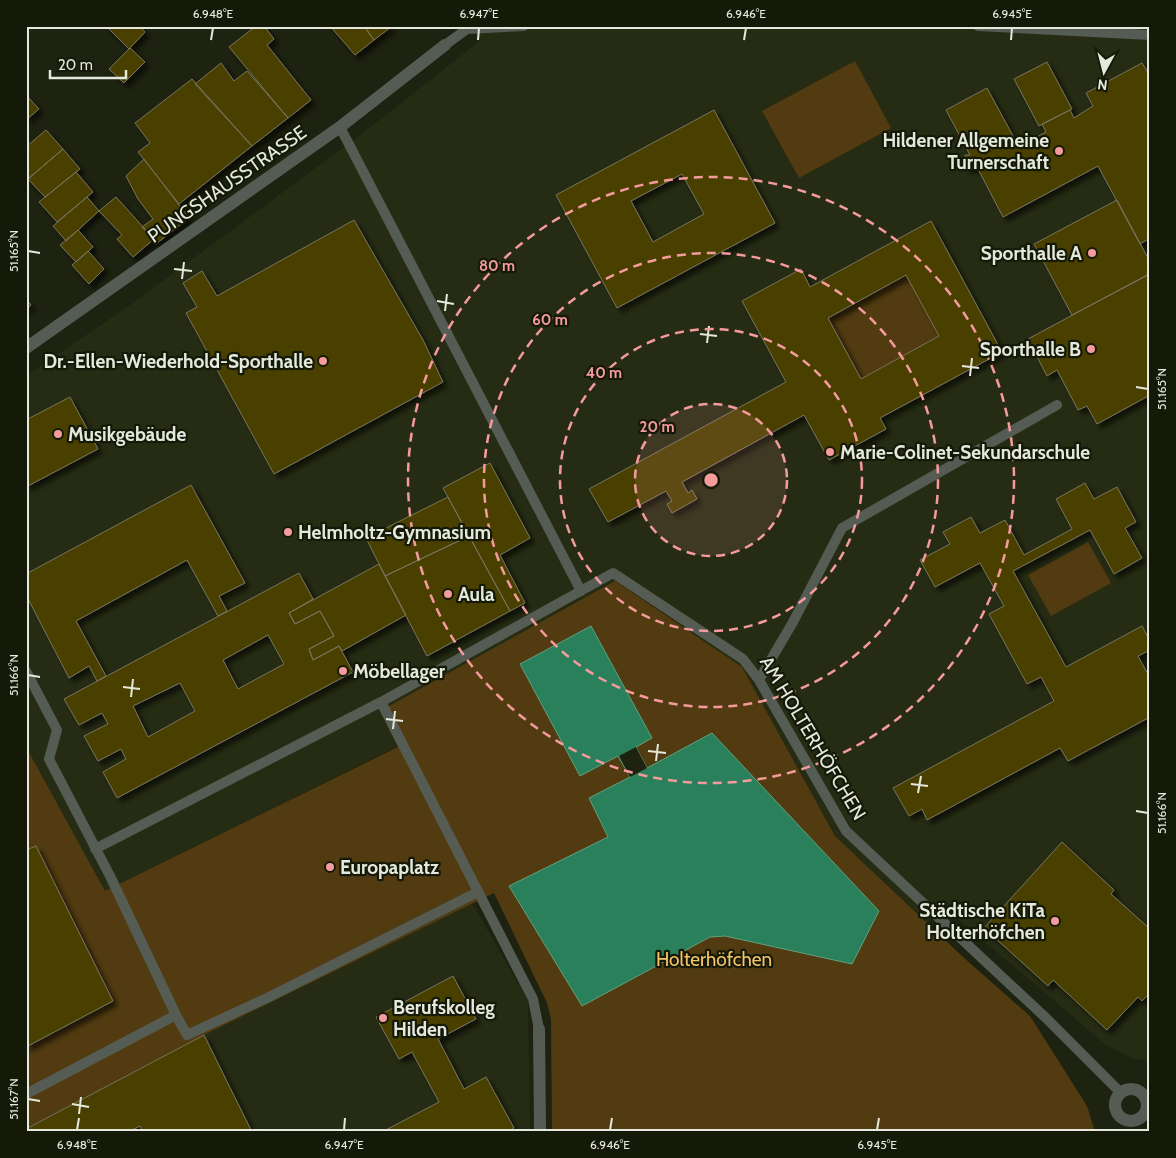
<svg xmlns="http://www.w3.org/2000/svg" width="1176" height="1158" font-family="Cabin,sans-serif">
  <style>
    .built { fill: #262c13 }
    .green { fill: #523b10 }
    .water { fill: #29805a; stroke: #61a081 }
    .pier { fill: #1e2210 }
    .building { fill: #4a4001; stroke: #77745e; fill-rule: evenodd; filter: url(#shadow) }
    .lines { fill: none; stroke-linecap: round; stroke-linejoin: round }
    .service { stroke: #555c54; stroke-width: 10 }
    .minor { stroke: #555c54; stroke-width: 12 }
    .ticks { fill: none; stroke: #e5e9dd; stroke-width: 2 }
    .ring { fill: none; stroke: #f59b9d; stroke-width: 2.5; stroke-dasharray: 9 6 }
    .poi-dot { fill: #f59b9d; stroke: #151907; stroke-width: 2 }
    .labels { text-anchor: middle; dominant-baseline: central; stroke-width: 4.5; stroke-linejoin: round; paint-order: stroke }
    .poi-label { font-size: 19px; font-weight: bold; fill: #e5e9dd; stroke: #151907; text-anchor: start }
    .street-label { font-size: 19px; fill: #e5e9dd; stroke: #151907 }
    .park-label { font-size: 19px; fill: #f9c467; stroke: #151907 }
    .centre { fill: #f59b9d; stroke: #151907; stroke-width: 2.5 }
    .ring-label { font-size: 15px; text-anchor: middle; font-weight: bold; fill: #f59b9d; stroke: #151907; stroke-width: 4.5; stroke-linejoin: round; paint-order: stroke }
    .neatline { fill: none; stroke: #e5e9dd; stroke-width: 2 }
    .ticks-label { font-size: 12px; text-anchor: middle; fill: #e5e9dd }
  </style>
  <defs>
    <filter id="shadow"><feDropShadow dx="4.5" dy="4.5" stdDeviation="2.5" flood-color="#0009"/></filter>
  </defs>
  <rect width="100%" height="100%" fill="#1e2210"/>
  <!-- built -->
  <path class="built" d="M465,26H1150V1061L1131,1058L1105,1044L943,906L927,923L835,836L742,667L615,582L380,711L398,746L105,892L26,801V376L133,303L363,133L481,40Z
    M472,903L528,1001L530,1132H26V1129L204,1035Z"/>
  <!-- green -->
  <path class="green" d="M855,61L891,128L799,178L762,111Z
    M906,275L939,336L861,379L828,318Z
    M1088,542L1111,583L1051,616L1028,575Z
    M615,581L742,667L835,836L963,957L1030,1016L1087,1106L1095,1132H552L551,1019L547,1003L494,893L204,1035L26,1129V747L105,891L398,747L380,711Z"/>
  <!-- water -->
  <path class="water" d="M591,626L652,738L636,747L647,768L712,733L879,911L852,964L725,936L710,937L582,1006L509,886L608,837L589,798L630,777L618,756L580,776L520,664Z"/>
  <!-- pier -->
  <path class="pier" d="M636,747L647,768L630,777L619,756Z"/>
  <!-- building -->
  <path class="building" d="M106,26H139L145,32L129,49Z
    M256,26H264L274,39L267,45L311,100L288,118L229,47Z
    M330,26H364L374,40L355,55Z
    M364,26H391V27L374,40Z
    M130,48L145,62L124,83L109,69Z
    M1047,62L1072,109L1039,126L1014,79Z
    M221,63L234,81L247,71L288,118L252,146L195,84Z
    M1142,63L1150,76V238L1140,244L1098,166L1003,217L978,169L965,168V155H970L946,110L987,88L1019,147L1046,132L1042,124L1070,110L1074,118L1093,106L1086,93Z
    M192,79L252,146L179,204L138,152L150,143L135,123Z
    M26,95L39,109L26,120Z
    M714,110L775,223L617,308L556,195ZM682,174L704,214L653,242L631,201Z
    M46,130L63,149L28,179L26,176V147Z
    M63,149L80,169L45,197L28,179Z
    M144,159L189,218L156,244L142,227L153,219L138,199L126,176Z
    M76,172L93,192L57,222L39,202Z
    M87,197L99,211L66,241L53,226Z
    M116,197L154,239L133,257L117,239L122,235L99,211Z
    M1117,200L1150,262V274L1072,315L1034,244Z
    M354,220L423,340L443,382L274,474L186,313L197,307L183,283L202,271L217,296Z
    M931,221L1002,352L880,418L886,429L829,460L804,415L682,482L688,493L692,490L697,499L672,513L667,504L672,501L666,491L608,522L589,489L786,382L742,301L801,269L810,287ZM906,275L939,336L861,379L828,318Z
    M78,230L93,247L76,262L60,245Z
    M88,251L104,269L89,284L72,265Z
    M1147,275L1150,280V395L1097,424L1087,406L1078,410L1057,370L1047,376L1028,339Z
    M26,299L31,305L26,310Z
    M70,397L98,449L26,487V420Z
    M490,463L530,538L500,555L525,603L510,611L443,488Z
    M1085,483L1094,499L1117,487L1136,522L1125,528L1142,558L1114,574L1090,530L1013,571L1066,667L1142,626L1150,641V650L1138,656L1150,678V717L1068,761L1060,748L927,820L922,809L909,816L893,788L1054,701L1041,677L1027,684L989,614L1004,606L980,563L935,587L920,560L950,544L943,532L971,517L980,533L1005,520L1024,555L1072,529L1056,499Z
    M191,485L245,583L219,596L227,611L218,616L187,560L76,621L106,676L97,681L89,666L69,678L26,595V574Z
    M448,497L469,536L385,576L366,538Z
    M469,536L510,611L427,656L385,576Z
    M379,564L406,615L342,651L339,646L313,660L309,649L334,636L320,611L295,624L289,613Z
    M299,573L313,599L289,613L295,624L320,611L334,636L309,649L313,660L339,646L353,672L117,798L103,772L126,759L121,749L98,761L84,736L108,724L102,713L79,725L64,699ZM268,635L284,664L238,689L223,660ZM180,683L195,711L148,737L133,706Z
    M1062,842L1114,890L1111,894L1150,929V993L1142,1001L1138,997L1107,1030L1053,980L1048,986L984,928Z
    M36,846L113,1001L26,1047V850Z
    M453,976L476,1019L438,1039L464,1089L486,1077L514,1128L508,1132H382L439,1102L412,1052L399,1059L376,1017Z
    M204,1035L252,1132H143L140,1126L128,1132H26V1129Z"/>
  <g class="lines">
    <!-- service -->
    <path class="service" d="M978,26L1150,35
      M445,45L467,29L524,26
      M340,127L581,591
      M26,671L57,730L49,759L110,876L176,1015
      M759,680L793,622L842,528L1057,405
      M381,702L533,999L539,1029
      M95,849L381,702L613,573L743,659L759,680L846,831L1046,1018L1121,1093
      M26,1094L176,1015L187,1035L267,998L478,892"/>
    <!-- minor -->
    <path class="minor" d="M26,348L340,127L445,45
      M539,1029L540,1132
      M1115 1105a16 16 0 1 1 32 0a16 16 0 1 1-32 0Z"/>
  </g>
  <!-- ticks -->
  <path class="ticks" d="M211,40L213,28M478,40L479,28M744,40L746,28M1011,40L1012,28M28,251L40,253M174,269L192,271M182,279L184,262M437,301L454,304M445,311L447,294M700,334L717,336M707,343L709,326M962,366L979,368M970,376L972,358M1136,387L1148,389M28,675L40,677M123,687L140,689M131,697L133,679M386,719L403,721M393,729L395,711M648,751L666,753M656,761L658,744M911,784L928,786M918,793L921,776M1136,811L1148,813M28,1099L40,1101M72,1104L89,1107M79,1114L81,1097M77,1130L79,1118M344,1130L345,1118M610,1130L612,1118M877,1130L879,1118"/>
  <!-- distance rings -->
  <circle cx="711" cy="480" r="76" fill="#f59b9d" fill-opacity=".12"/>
  <g class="ring">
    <circle cx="711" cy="480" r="76"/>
    <circle cx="711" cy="480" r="151"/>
    <circle cx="711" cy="480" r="227"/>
    <circle cx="711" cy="480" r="303"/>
  </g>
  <!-- markers -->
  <g class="poi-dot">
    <circle cx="1059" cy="151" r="5"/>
    <circle cx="1092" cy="253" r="5"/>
    <circle cx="1091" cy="349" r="5"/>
    <circle cx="323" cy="361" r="5"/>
    <circle cx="58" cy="434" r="5"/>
    <circle cx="830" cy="452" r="5"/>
    <circle cx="288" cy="532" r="5"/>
    <circle cx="448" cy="594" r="5"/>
    <circle cx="343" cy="671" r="5"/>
    <circle cx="330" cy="867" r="5"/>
    <circle cx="1055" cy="921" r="5"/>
    <circle cx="383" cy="1018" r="5"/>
  </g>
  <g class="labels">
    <!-- poi labels -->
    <g class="poi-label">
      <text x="1049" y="140" text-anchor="end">Hildener Allgemeine<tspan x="1049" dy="22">Turnerschaft</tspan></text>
      <text x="1082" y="253" text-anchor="end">Sporthalle A</text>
      <text x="1081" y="349" text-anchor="end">Sporthalle B</text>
      <text x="313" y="361" text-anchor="end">Dr.-Ellen-Wiederhold-Sporthalle</text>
      <text x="68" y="434">Musikgebäude</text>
      <text x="840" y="452">Marie-Colinet-Sekundarschule</text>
      <text x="298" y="532">Helmholtz-Gymnasium</text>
      <text x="458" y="594">Aula</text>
      <text x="353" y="671">Möbellager</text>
      <text x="340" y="867">Europaplatz</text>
      <text x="1045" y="910" text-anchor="end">Städtische KiTa<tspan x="1045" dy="22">Holterhöfchen</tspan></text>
      <text x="393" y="1007">Berufskolleg<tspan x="393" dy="22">Hilden</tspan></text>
    </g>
    <!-- street labels -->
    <g class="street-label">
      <text transform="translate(227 184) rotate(-35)">PUNGSHAUSSTRASSE</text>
      <text transform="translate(813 738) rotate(59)">AM HOLTERHÖFCHEN</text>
    </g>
    <!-- park labels -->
    <g class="park-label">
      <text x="714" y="959">Holterhöfchen</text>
    </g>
  </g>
  <circle cx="711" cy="480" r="8" class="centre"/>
  <g class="ring-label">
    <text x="497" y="271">80 m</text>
    <text x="550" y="325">60 m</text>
    <text x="604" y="378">40 m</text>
    <text x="657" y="432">20 m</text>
  </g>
  <!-- border -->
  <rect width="1176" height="1158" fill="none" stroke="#151907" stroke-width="55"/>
  <!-- north arrow -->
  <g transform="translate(1104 72) rotate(187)" stroke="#151907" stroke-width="4" paint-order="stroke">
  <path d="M0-4L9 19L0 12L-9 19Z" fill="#e5e9dd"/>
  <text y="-8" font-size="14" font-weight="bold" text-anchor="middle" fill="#e5e9dd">N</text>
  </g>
  <!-- scale -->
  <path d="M50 70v8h76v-8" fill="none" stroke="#e5e9dd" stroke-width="2.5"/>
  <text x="58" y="70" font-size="15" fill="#e5e9dd" stroke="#151907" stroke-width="4" paint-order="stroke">20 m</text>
  <rect x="28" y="28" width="1120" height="1102" class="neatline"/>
  <g class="ticks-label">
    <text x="213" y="18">6.948°E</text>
    <text x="479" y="18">6.947°E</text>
    <text x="746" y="18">6.946°E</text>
    <text x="1012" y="18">6.945°E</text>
    <text transform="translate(14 251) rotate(-90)" y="4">51.165°N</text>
    <text transform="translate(1162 389) rotate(-90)" y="4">51.165°N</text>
    <text transform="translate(14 675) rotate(-90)" y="4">51.166°N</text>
    <text transform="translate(1162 813) rotate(-90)" y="4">51.166°N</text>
    <text transform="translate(14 1099) rotate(-90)" y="4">51.167°N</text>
    <text x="77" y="1149">6.948°E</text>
    <text x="344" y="1149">6.947°E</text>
    <text x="610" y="1149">6.946°E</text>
    <text x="877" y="1149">6.945°E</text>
  </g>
</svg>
